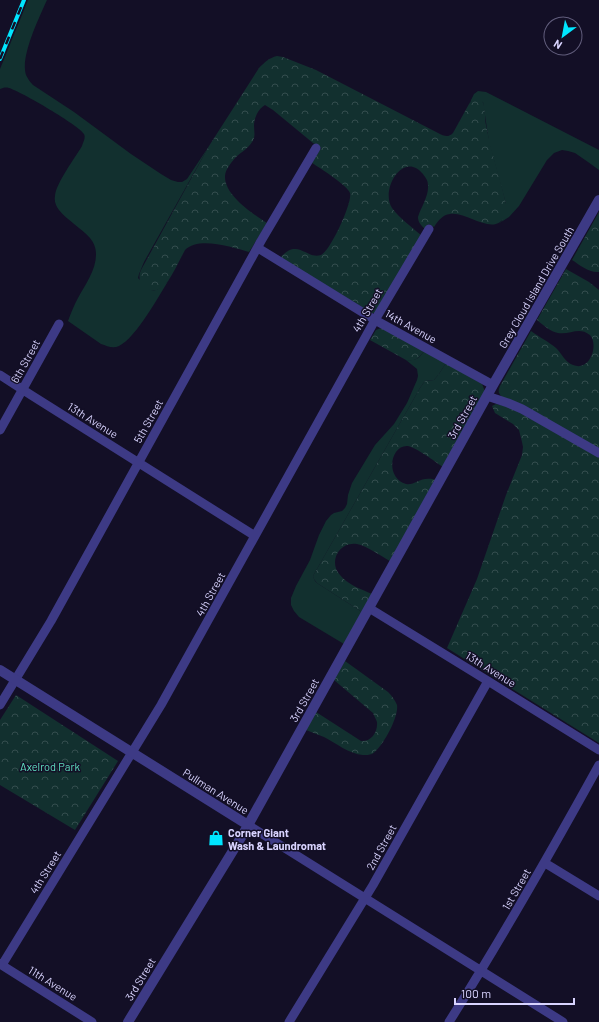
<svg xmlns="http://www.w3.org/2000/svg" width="599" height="1022" font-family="Barlow,sans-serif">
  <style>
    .grass { fill: #12302f }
    .forest { fill: url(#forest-crowns) }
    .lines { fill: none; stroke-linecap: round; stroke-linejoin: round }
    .minor { stroke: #3d3a85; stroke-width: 9 }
    .tertiary { stroke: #3d3a85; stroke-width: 10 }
    .rail-casing { stroke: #00e5ff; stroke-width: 4 }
    .rail { stroke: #130f26; stroke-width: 2.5; stroke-dasharray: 8; stroke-linecap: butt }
    .labels { text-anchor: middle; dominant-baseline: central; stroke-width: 3; stroke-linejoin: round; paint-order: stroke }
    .street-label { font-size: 11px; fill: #d9d4ff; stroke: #130f26 }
    .park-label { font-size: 11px; fill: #5fe0c0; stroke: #130f26 }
    .poi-label { font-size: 11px; font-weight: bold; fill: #d9d4ff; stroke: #130f26; text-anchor: start }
  </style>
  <defs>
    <pattern id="forest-crowns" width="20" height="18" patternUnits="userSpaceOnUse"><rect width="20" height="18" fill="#12302f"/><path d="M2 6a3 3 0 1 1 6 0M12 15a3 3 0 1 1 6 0" fill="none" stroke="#344d4e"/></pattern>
  </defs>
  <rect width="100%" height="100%" fill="#130f26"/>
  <!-- grass -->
  <path class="grass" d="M28,0H47C39,18 20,57 26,75C28,79 30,82 33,85L74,112L131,154L161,174L171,180L178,182H182L187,179L209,146L144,262L139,274L138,278C145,285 150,295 160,288C165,285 167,282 170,278C160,294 136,338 119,346C113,349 107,346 101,344L68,321C71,313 74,305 78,298C85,285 96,270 96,255C96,248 94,243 90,238C81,228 67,220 59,210C56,206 54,201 55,196C56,183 75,158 82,146C83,142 86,138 84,134C80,126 20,91 9,88C5,87 3,88 0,89V69Z
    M478,91L486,92L599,150V170L588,162L575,153L568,151L562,150L554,153L547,160L519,206L509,217L498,224L502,221L506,204L489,142L483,102L471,101L469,104L474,94Z
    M424,351L446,363L439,374L434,380L425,381L420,388L313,576L315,581L317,583L362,612L344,644L299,617L294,611L291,605V598L296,586L310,560L319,535L326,521L331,515L334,513L342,511L345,508L347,504L348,495L352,483L375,445L394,424L407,403L417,380L418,376L417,369L406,360C415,361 419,359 424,351Z"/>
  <!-- forest -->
  <path class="forest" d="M277,56L283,57L316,70L438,133C444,136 448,138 453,133L469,104L473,99L477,97C487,100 484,116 486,125C491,152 500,177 506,204C507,210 507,214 503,219C491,235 467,211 450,214C442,215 438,221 434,227L429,224L426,230C422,226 418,223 418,217C421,207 429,196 428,185C428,180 425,177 423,174C403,150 380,190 392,208C400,219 412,227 422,236L375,313H372L280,258C298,237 306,260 321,255C330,252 353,202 350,193C348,186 320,168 312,163L321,148L313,143L273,110L265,105C258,109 254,118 254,126C254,130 255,134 254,138C251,147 241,152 235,158C231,163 225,170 225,176C224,195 253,214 267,223L249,252C233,247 198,236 185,250C179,261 172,277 164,286C152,297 134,286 141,270L209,146L259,68C265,62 269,58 277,56Z
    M599,212V272C589,273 580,265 572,260Z
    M566,269L589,282L599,290V449L502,397C498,393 498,391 500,386L531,331C539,337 549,342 556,348C562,354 565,362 573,365C590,372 599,345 590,335C579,326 570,335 558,333C551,332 543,325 537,320Z
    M381,328L424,351C419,358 415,362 406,360L370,340L376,330Z
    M446,363L482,384L484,389V392L443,467C434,461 417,448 408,446C391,444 384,477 406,484C415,486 421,475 436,480L390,561C381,556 367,546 357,544C339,541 328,562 340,575C348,585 361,589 372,594L362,612L317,583L314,579L313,576L420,388L425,381L434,380L439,374Z
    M496,404L510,407L599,457V743L447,648L477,579L506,495L522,455L523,447L522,442L519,430L513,424L495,413L492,406Z
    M345,661L388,692C392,696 395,700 397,705C399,717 382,748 372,754C369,755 366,755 363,755C349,754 336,743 324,737C318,735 312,732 306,730L316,712L361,741C371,742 378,732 377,722C376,719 374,716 373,713L334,680Z
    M16,695L118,761L75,830L0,785V720Z"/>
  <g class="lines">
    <!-- minor -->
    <path class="minor" d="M258,248L375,320L493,385
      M0,375L31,395L255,536
      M487,396L508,403L522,409L599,453
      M0,430L59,324
      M369,608L488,681L599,750
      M0,705L51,621L261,241L316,148
      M248,825L563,1022
      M545,863L599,896
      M0,964L92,1022
      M2,965L161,705L375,320L429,229
      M289,1022L373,885L488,681
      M449,1022C502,938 551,852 599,765"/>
    <!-- tertiary -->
    <path class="tertiary" d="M0,670L248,825
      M128,1022L242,836L493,385L599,200"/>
    <defs>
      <path id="rail" d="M0,59L24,0"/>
    </defs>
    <!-- rail casing -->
    <use href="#rail" class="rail-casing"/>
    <!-- rail -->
    <use href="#rail" class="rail"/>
  </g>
  <!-- icons -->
  <defs>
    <symbol id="shop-bare" viewBox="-9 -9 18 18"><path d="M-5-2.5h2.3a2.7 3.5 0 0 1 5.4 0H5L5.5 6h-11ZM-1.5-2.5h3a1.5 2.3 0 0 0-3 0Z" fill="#00e5ff" stroke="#130f26" stroke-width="2.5" paint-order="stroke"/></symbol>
  </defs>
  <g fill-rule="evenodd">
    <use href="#shop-bare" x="205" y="827" width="22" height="22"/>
  </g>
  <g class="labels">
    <!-- street labels -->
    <g class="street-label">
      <text transform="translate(536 287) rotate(-60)">Grey Cloud Island Drive South</text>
      <text transform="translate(367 310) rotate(-60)">4th Street</text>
      <text transform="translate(411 326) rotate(29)">14th Avenue</text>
      <text transform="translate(25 361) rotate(-61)">6th Street</text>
      <text transform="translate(462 417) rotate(-61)">3rd Street</text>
      <text transform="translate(93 420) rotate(32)">13th Avenue</text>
      <text transform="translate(148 421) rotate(-61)">5th Street</text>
      <text transform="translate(210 594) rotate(-61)">4th Street</text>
      <text transform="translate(491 669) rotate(32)">13th Avenue</text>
      <text transform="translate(304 700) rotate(-61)">3rd Street</text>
      <text transform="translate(216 791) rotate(32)">Pullman Avenue</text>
      <text transform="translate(381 847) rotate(-61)">2nd Street</text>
      <text transform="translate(45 872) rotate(-58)">4th Street</text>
      <text transform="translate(516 889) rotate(-60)">1st Street</text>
      <text transform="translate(140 979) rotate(-59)">3rd Street</text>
      <text transform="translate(53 983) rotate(32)">11th Avenue</text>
    </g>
    <!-- park labels -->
    <g class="park-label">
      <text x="50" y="766">Axelrod Park</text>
    </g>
    <!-- poi labels -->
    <g class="poi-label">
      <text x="228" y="832">Corner Giant<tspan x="228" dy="13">Wash &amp; Laundromat</tspan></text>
    </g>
  </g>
  <!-- north arrow -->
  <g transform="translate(563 36) rotate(212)"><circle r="19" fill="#130f26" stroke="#625e7d"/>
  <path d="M0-3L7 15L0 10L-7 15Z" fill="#00e5ff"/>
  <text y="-6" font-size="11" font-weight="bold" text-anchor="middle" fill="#d9d4ff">N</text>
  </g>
  <!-- scale -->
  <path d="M455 998v6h119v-6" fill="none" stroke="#d9d4ff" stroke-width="2"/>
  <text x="461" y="998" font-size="12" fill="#d9d4ff" stroke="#130f26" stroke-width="3" paint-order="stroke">100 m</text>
</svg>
